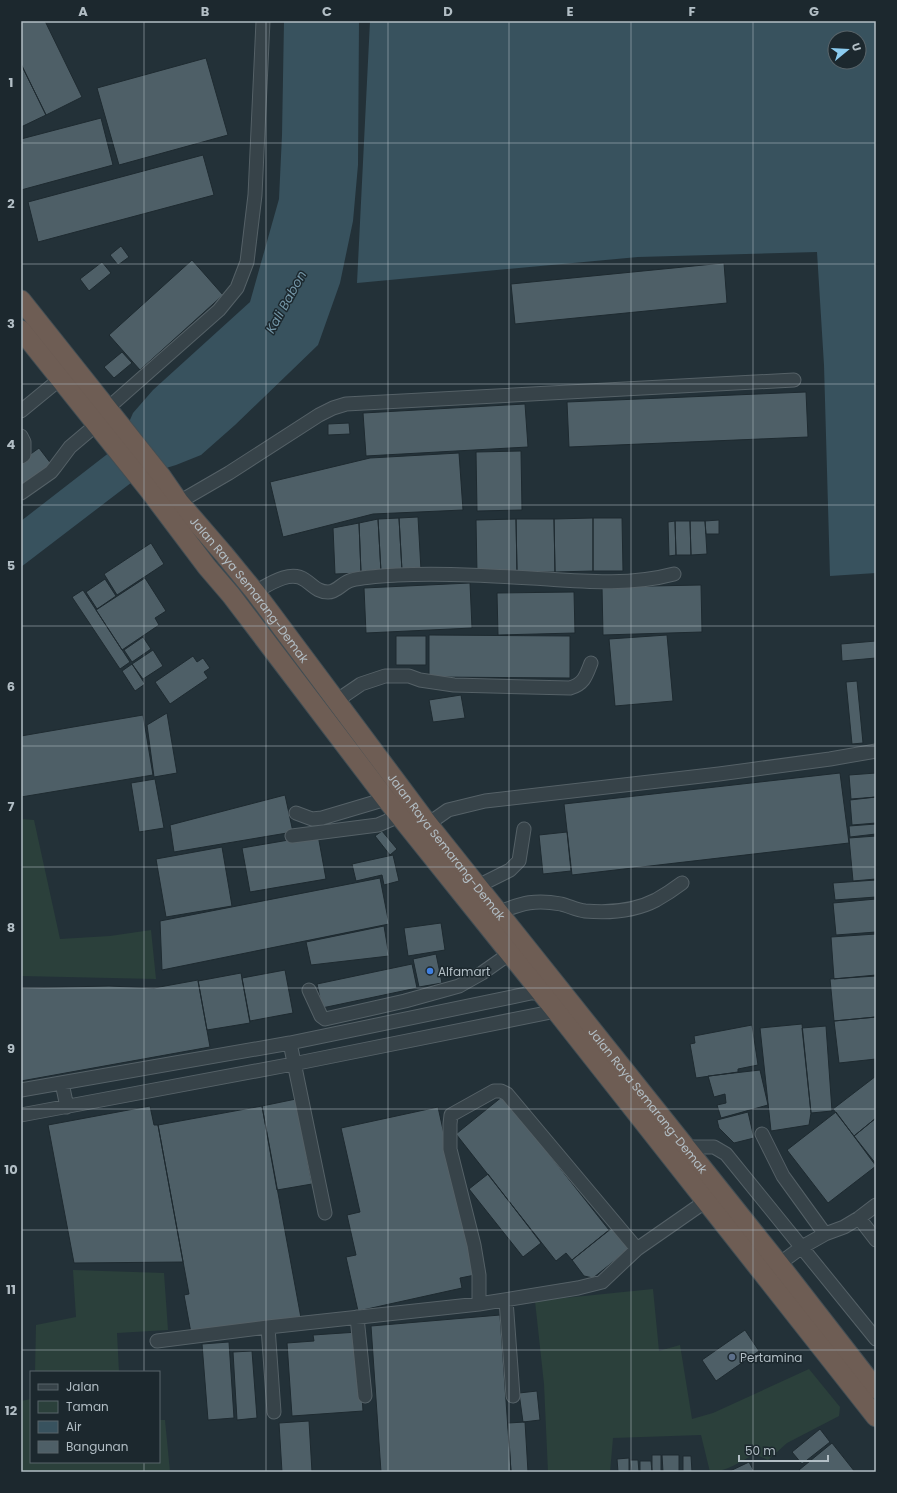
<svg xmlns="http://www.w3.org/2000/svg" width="897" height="1493" font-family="Poppins,sans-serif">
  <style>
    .green { fill: #2b403b }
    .water { fill: #38525e; fill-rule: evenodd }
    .building { fill: #4e5f67; stroke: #1e2a30 }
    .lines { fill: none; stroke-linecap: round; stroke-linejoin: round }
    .minor-casing { stroke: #556167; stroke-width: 15 }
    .highway-casing { stroke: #424e54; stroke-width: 21 }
    .minor { stroke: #374349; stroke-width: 13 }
    .highway { stroke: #6e5d54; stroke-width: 19 }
    .grid { fill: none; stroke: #b2bec5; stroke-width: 1; stroke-opacity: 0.55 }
    .shop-dot { fill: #3f7fe0; stroke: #1c282e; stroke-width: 1.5 }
    .service-dot { fill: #5c6f8a; stroke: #1c282e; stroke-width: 1.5 }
    .labels { text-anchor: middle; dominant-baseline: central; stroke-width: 3; stroke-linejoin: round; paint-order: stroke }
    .street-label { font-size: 12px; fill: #b2bec5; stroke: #1c282e }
    .poi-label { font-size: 12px; fill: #b2bec5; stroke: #1c282e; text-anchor: start }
    .water-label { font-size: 13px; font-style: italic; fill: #7496a7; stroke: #1c282e }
    .neatline { fill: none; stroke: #b2bec5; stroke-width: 1.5 }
    .grid-label { font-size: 13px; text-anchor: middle; font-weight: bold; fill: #b2bec5 }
  </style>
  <rect width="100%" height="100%" fill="#233138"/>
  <!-- green -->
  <path class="green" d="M21,819L34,820L60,939L110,936L151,930L156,979L21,976Z
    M73,1270L164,1273L168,1330L117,1333L119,1372H35L36,1325L76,1317Z
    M653,1289L659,1351L680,1345L692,1419L713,1413L809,1369L840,1407L839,1416L787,1443L768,1460L755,1454C741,1461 726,1472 710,1472L701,1435L613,1438L610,1472H548L544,1384L535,1301Z
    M31,1399V1462H159V1420H165L170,1472H21V1401Z"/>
  <!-- water -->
  <path class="water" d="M284,21H359L358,165L353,221L340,283L318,345L235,425L201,455L176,465L140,476L21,567V521L119,445L133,413L153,390L250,302L279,199L282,135Z
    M370,21H876V573L830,576L824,365L817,252L638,257L357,283ZM835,38H859V62H835Z"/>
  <!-- building -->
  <path class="building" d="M21,21H45L82,97L46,115L21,64Z
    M206,58L228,135L119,165L97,88Z
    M21,64L46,115L21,127Z
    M101,118L113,165L21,190V139Z
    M203,155L214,195L38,242L28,202Z
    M121,246L129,257L118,265L110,255Z
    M192,260L223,295L140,370L109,335Z
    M102,262L111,273L89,291L80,279Z
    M724,263L727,303L515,324L511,284Z
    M122,352L132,363L114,378L104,367Z
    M806,392L808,437L569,447L567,402Z
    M525,404L528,447L366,456L363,413Z
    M349,423L350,434L328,435V424Z
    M39,448L52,465L21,488V461Z
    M521,451L522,510L477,511L476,452Z
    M459,453L463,510L373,514L283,537L270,482L370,458Z
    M418,517L421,570L402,571L399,518Z
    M399,518L402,571L381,572L378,519Z
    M593,518V571L555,572L554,519Z
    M593,518H622L623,571H593Z
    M378,519L381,572L361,573L359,523Z
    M516,519L517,572L477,573L476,520Z
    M516,519H554L555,572H517Z
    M719,520V534H706L705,521Z
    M675,521L676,555L669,556L668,522Z
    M675,521H690L691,555H676Z
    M690,521H705L707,554L691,555Z
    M359,523L361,573L335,574L333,528Z
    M151,543L164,564L117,595L104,574Z
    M145,578L166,611L155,618L159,625L122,650L96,610Z
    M105,579L116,596L97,609L86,592Z
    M470,583L472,628L366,633L364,588Z
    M701,585L702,632L603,635L602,587Z
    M83,590L130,662L120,669L72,597Z
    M574,592L575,633L498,635L497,593Z
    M429,635L570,636V678L429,677Z
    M667,635L673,701L615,706L609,639Z
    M396,636H426V665H396Z
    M143,637L151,649L132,662L124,650Z
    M876,641V658L842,661L841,644Z
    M153,650L163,666L143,679L132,664Z
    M193,656L197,662L203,658L210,668L204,672L208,678L170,704L155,682Z
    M132,664L145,684L135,691L122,671Z
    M857,681L863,743L852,744L846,682Z
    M461,695L465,718L433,722L429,700Z
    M167,713L177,773L154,777L147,725Z
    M143,715L153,775L21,797V736Z
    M840,773L849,843L572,875L564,804Z
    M876,773V797L851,799L849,775Z
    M155,779L164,828L139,832L131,783Z
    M285,795L293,832L174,852L170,825Z
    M876,797V823L852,825L850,800Z
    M876,824V834L850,837L849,826Z
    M382,831L397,849L390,855L375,836Z
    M567,832L571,871L543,874L539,835Z
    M318,835L326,879L250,892L242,848Z
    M876,836V879L853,881L849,838Z
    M222,847L232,906L166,917L156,859Z
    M393,855L399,881L384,885L382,875L356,881L352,864Z
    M380,878L389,924L162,970L160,921Z
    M876,880V897L835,900L833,883Z
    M876,899V932L836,935L833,903Z
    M441,923L445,950L408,956L404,928Z
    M384,926L389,956L311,965L306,942Z
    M876,934V975L834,979L831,937Z
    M436,954L442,983L419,987L413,959Z
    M412,964L417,988L322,1008L317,984Z
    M285,970L293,1013L250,1021L242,978Z
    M241,973L250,1023L207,1030L198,981Z
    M876,976V1017L834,1021L830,979Z
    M198,980L210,1047L21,1081V988L109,986L154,988Z
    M876,1017V1059L839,1063L834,1021Z
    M802,1024L811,1113L809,1125L771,1131L760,1028Z
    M752,1025L758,1065L738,1069V1072L696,1078L690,1044L695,1043L694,1036Z
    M826,1026L832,1111L811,1113L802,1028Z
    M760,1070L768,1105L721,1118L717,1105L726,1103L725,1094L714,1097L708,1076Z
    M876,1076V1118L854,1136L833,1109Z
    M503,1096L609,1230L572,1260L566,1253L556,1261L456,1134Z
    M296,1099L312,1184L277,1190L262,1106Z
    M150,1106L154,1125H158L183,1262L74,1263L48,1125Z
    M262,1106L301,1318L191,1333L184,1295L189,1294L158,1125Z
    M438,1107L475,1275L460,1278L462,1288L358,1311L346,1257L356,1255L347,1215L360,1212L341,1128Z
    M748,1112L754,1138L734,1143L719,1128L717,1120Z
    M836,1112L876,1166L828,1203L787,1150Z
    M876,1118V1164L854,1136Z
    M488,1174L541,1243L523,1257L469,1189Z
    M612,1228L629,1249L593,1278L584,1276L572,1260Z
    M500,1315L511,1472H381L371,1326Z
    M745,1330L759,1351L716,1381L702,1360Z
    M358,1332L363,1411L292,1416L287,1343L314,1341L313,1335Z
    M229,1342L234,1418L208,1420L202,1344Z
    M252,1351L257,1418L237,1420L233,1352Z
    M537,1391L540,1420L523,1422L519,1393Z
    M309,1421L312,1472H282L279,1423Z
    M525,1422L528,1472H511L508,1423Z
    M820,1429L830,1442L802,1464L792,1452Z
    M832,1443L855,1472H801L799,1470Z
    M652,1455H661V1472H652Z
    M662,1455H679V1472H663Z
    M683,1456H691L692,1472H683Z
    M629,1458V1472H618L617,1459Z
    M630,1460H638L639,1472H631Z
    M640,1461H651L652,1472H640Z
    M749,1462L754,1471L728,1472Z"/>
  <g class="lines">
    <defs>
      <path id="minor" d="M108,408L219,310L237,288L247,262L255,195L263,21
        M21,411L60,379
        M21,436L24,442V455L21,457
        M21,493L51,472L55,467L70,447L96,425
        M179,502L229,473L319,415L333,408L346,404L794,380
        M255,592C268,585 290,569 305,580C313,585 317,592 328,592C337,592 341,584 349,581C359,577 385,576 397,575C447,573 498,576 548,579C590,582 633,585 674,574
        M336,701L361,684L385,676H409L420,680L454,685L570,688C584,684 586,676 591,663
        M296,813L312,819L322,818L386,799
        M428,824L448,810L485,801L719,774L830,759L876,751
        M292,836L378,825L399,816
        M478,886L510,870L519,861L524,829
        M499,912C523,903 535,899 561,904C569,906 577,910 585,911C608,913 635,911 656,900C665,895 674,889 682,883
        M309,990L321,1016L325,1019L405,1001L459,986L482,973L509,954
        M290,1043L325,1213
        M62,1083L67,1107
        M21,1090L290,1043L531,993H541
        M21,1115L293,1064L556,1011
        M762,1134L783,1176L825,1234
        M687,1147H714L726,1154L876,1339
        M859,1218L876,1240
        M779,1264L802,1247L825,1234L844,1227L859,1218L876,1205
        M506,1300L513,1396
        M479,1304V1275L474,1245L450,1149V1124L451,1115L494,1091H501L507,1094L637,1249L706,1201
        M357,1317L365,1396
        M268,1327L274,1412
        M157,1341L268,1327L479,1304L578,1288L602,1282L637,1249"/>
      <g id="highway">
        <path id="s1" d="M21,300L161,476L179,502L223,553L255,592L428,824L779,1264L876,1389"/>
        <path d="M21,330L149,490L207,567L231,595L386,799L556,1011L876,1417"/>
      </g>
    </defs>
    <!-- minor casing -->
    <use href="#minor" class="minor-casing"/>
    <!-- highway casing -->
    <use href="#highway" class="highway-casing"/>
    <!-- minor -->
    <use href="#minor" class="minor"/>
    <!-- highway -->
    <use href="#highway" class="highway"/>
  </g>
  <!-- grid -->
  <path class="grid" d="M144,21V1372M266,21V1472M388,21V1472M509,21V1472M631,21V1472M753,21V1472M21,143H876M21,264H876M21,384H876M21,505H876M21,626H876M21,746H876M21,867H876M21,988H876M21,1109H876M21,1230H876M21,1350H876M144,1462V1472"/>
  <!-- markers -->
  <circle class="shop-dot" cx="430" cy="971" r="4"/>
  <circle class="service-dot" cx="732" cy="1357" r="4"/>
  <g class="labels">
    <!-- street labels -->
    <g class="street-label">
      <text stroke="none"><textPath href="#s1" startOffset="369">Jalan Raya Semarang-Demak</textPath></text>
      <text stroke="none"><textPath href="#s1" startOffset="693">Jalan Raya Semarang-Demak</textPath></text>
      <text stroke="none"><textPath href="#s1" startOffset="1017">Jalan Raya Semarang-Demak</textPath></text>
    </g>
    <!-- poi labels -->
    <g class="poi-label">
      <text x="438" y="971">Alfamart</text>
      <text x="740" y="1357">Pertamina</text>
    </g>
    <!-- water labels -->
    <g class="water-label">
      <text transform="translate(286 302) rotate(-61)">Kali Babon</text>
    </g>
  </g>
  <!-- border -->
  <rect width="897" height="1493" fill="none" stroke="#1c282e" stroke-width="44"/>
  <!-- legend -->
  <rect x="30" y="1371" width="130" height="92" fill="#1c282e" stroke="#58646a"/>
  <rect x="38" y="1384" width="20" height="6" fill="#374349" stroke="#58646a"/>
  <text x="66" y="1391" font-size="12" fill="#b2bec5">Jalan</text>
  <rect x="38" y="1401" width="20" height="12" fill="#2b403b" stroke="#58646a"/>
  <text x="66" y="1411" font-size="12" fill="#b2bec5">Taman</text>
  <rect x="38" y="1421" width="20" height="12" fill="#38525e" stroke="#58646a"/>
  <text x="66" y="1431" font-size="12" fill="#b2bec5">Air</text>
  <rect x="38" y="1441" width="20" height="12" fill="#4e5f67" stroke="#58646a"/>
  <text x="66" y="1451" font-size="12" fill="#b2bec5">Bangunan</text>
  <!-- north arrow -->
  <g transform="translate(847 50) rotate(72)"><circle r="19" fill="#1c282e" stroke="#58646a"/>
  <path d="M0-3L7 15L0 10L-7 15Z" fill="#8bccf0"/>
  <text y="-6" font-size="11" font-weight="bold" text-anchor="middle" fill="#b2bec5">U</text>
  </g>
  <!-- scale -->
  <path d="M739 1455v6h89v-6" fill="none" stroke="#b2bec5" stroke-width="2"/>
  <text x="745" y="1455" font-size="12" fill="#b2bec5" stroke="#1c282e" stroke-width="3" paint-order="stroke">50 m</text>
  <rect x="22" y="22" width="853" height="1449" class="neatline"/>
  <g class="grid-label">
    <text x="83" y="16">A</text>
    <text x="205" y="16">B</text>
    <text x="327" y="16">C</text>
    <text x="448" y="16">D</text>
    <text x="570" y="16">E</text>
    <text x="692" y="16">F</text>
    <text x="814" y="16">G</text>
    <text x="11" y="87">1</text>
    <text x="11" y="208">2</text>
    <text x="11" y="328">3</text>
    <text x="11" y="449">4</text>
    <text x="11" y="570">5</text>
    <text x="11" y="691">6</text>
    <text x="11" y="811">7</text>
    <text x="11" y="932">8</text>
    <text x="11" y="1053">9</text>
    <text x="11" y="1174">10</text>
    <text x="11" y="1294">11</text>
    <text x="11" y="1415">12</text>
  </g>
</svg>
